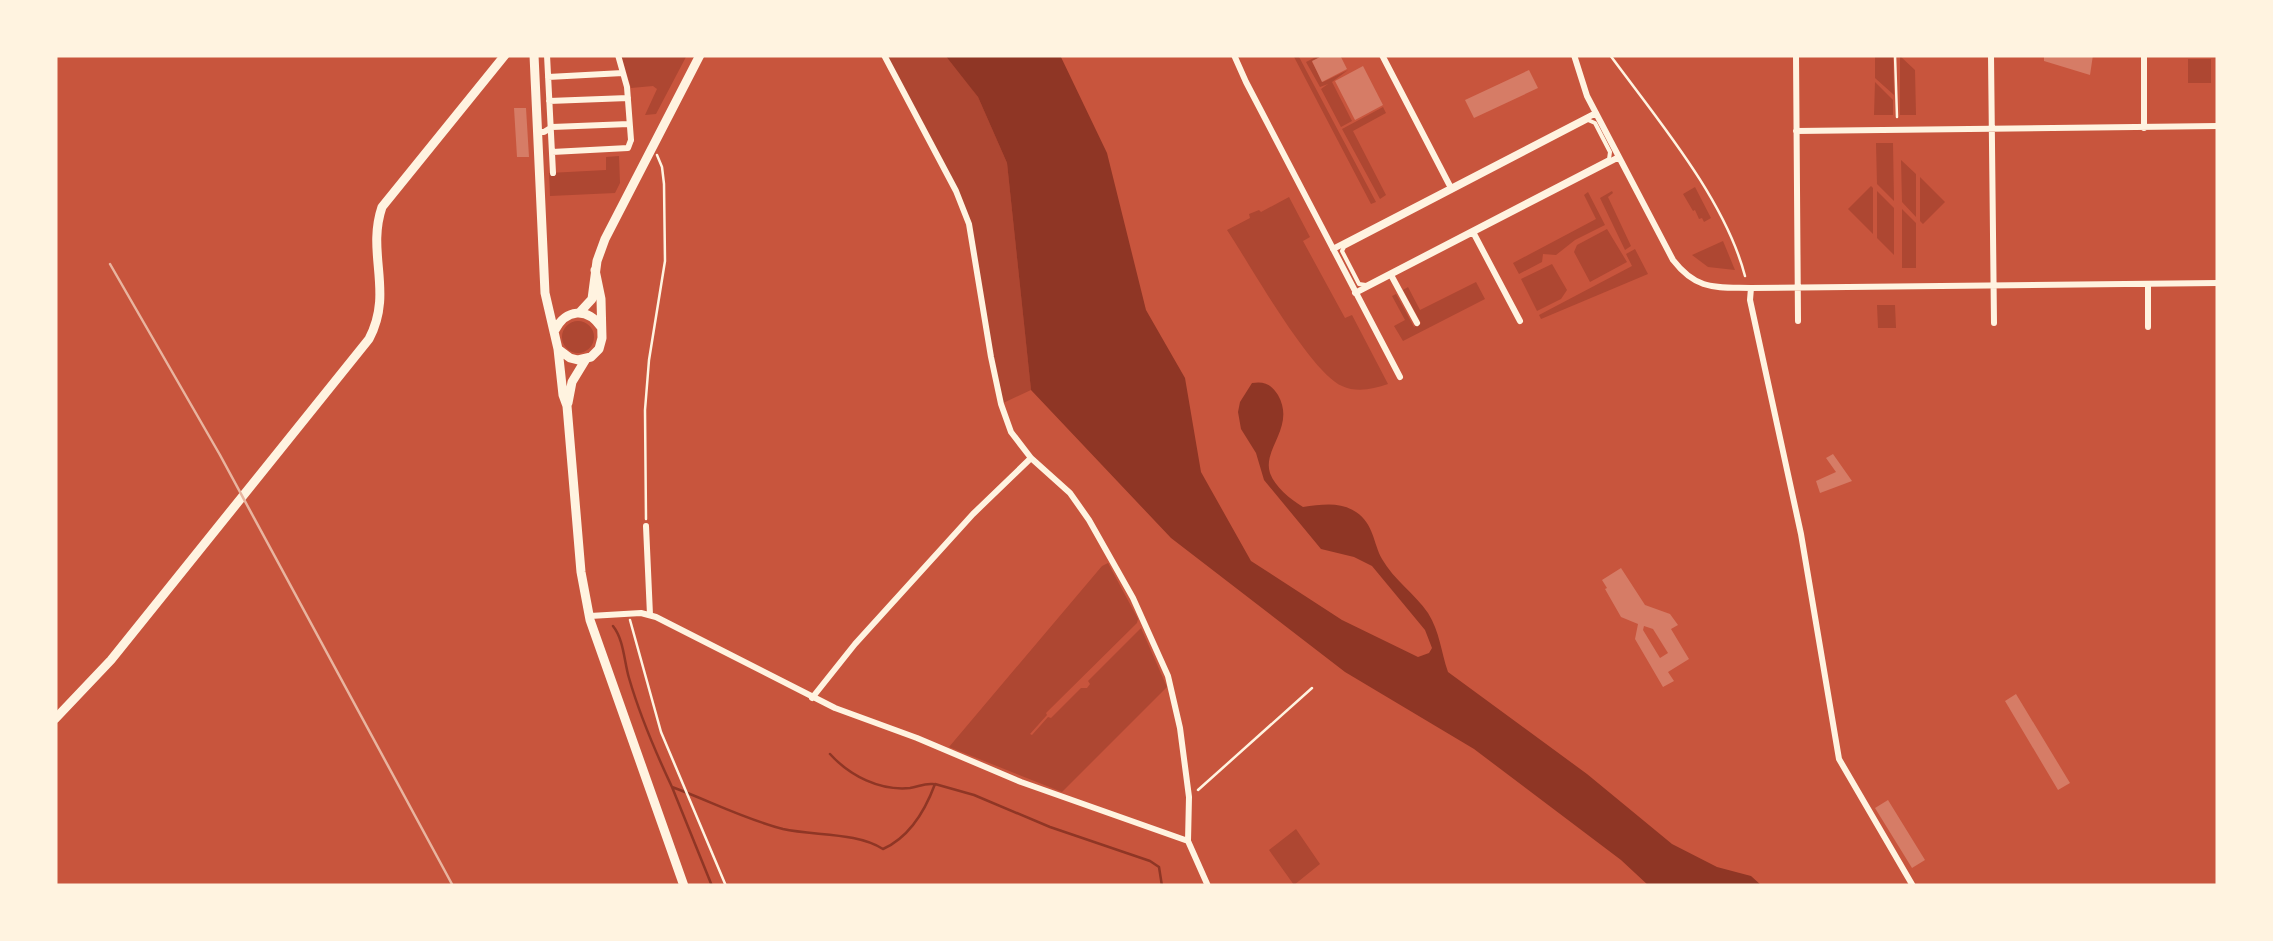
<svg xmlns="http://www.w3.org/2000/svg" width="2273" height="941" font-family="Barlow,sans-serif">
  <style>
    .green { fill: #ae4732 }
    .water { fill: #8f3625 }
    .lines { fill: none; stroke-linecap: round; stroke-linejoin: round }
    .stream { stroke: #8f3625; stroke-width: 2.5 }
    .building { fill: #d67c66; fill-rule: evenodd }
    .path { stroke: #fff3e0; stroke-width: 2.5 }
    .pedestrian { stroke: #fff3e0; stroke-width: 4 }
    .minor { stroke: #fff3e0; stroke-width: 6 }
    .secondary { stroke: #fff3e0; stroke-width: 9 }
    .rail { stroke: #e9b49f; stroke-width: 2.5 }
  </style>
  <rect width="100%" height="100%" fill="#c8553d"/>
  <!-- green -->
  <path class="green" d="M621,55H687L656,114L645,115L657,89L653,86L631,88Z
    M884,55H947L978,97L1007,163L1031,390L1001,404L973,243L956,191Z
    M1293,55H1298L1376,202L1371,204Z
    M1320,55H1324L1312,62L1323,82L1348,70L1332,82L1352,121L1341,127L1321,89L1328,84L1320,87L1306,62Z
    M1875,55H1893L1894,95L1875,78Z
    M1900,56L1915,70L1916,115H1900Z
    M2188,59H2211V83H2188Z
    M1875,82L1893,100V115H1874Z
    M1383,107L1386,113L1353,131L1386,195L1380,199L1342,129Z
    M1876,143H1893L1894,201L1877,184Z
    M619,156L620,183L615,193L550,196L549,173L606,170V157Z
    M1901,160L1916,174V217L1902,202Z
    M1920,177L1945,202L1923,224L1920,221Z
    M1871,186L1873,188V234L1848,209Z
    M1695,187L1711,218L1704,222L1702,218L1699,219L1695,210L1693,211L1683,194Z
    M1612,191L1613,193L1608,197L1631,246L1625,250L1600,198Z
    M1877,191L1894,208V255L1877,238Z
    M1588,192L1605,225L1575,240L1556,255L1543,254L1542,262L1519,274L1513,263L1596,219L1584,195Z
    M1289,197L1310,237L1303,241L1345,318L1352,315L1388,384C1373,389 1357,393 1342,386C1310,372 1249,263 1227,230L1250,218L1249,214L1259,210L1261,212Z
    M1902,209L1916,223V268H1902Z
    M1607,229L1627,262L1590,282L1574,252L1577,245Z
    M1723,241L1735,270L1708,267L1692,255Z
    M1635,249L1648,274L1541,319L1539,315L1632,266L1626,254Z
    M1552,264L1567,290L1561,299L1537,311L1521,279Z
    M1476,282L1485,299L1403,341L1394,326L1405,320L1392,296L1396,294L1414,327L1421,323L1403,290L1408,287L1420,310Z
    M1877,305H1895L1896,328H1878Z
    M562 337a16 16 0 1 1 32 0a16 16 0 1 1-32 0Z
    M1108,563L1138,619L1137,623L1046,713L1047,715L1030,734L1032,735L1048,717L1051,718L1081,688H1087L1090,684L1088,681L1141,628L1167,687L1062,792L949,747L1102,566Z
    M1296,829L1320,864L1294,885L1269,850Z"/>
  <!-- water -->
  <path class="water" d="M945,55H1060L1107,153L1146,310L1185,378L1201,472L1251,561L1342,620L1418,657L1429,653L1432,648L1425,630L1372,566L1354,557L1321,549L1264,480L1256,453L1241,429L1238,412L1240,402L1252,383C1264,381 1271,384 1278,395C1296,427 1262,449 1270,473C1275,487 1290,499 1303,507C1321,505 1339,501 1356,512C1374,524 1373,543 1382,559C1394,580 1415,594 1428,613C1440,632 1441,652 1448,672L1587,774L1672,844L1717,867L1751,876L1762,886H1649L1621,860L1474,749L1345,672L1171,538L1031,390L1007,163L978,97Z"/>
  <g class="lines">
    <!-- stream -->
    <path class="stream" d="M613,626C624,640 624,661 629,678C640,716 655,751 672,787
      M830,754C850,776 880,791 910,788C918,787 924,783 933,784
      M712,886L672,787C710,801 744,819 783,829C814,836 857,832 883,849C910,837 925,811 935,784L974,795L1050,827L1150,861L1159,867L1162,886"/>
  </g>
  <!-- building -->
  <path class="building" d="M1324,55H1340L1347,69L1322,82L1312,61Z
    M2044,55H2093L2090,75L2044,61Z
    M1363,66L1383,105L1355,120L1335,81Z
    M1529,70L1538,88L1474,118L1465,100Z
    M514,108H526L529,157H517Z
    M1833,454L1852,481L1820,493L1816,481L1836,472L1826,458Z
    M1621,568L1645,605L1670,614L1678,625L1671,629L1689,659L1668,672L1674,681L1663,687L1635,639L1638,624L1621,617L1605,589L1607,588L1602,580ZM1644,626L1653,629L1668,653L1660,658L1643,630Z
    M2016,694L2070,783L2058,790L2005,701Z
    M1888,800L1925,860L1912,868L1875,808Z"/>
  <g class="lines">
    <!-- path -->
    <path class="path" d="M1610,55C1657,119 1725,199 1745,276
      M1895,55L1897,117
      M646,519L645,410L649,360L665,261L664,184L662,167L657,155
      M630,620L661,732L726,886
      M1198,790L1312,688"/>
    <!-- pedestrian -->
    <path class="pedestrian" d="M1588,120L1595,123L1610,152L1609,159L1366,285L1359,284L1342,251L1344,247Z"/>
    <!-- minor -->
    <path class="minor" d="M547,55L553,173
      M618,55L627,87L631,140
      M884,55L956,191L969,224L991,357L1001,404L1011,432L1031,458L1070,493L1089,520L1133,598L1168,676L1180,728L1189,797L1188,841L1208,886
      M1234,55L1246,82L1400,377
      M1382,55L1451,188
      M1574,55L1587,96L1673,260C1697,291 1716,287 1751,288L2218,283
      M1796,55L1798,321
      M1991,55L1994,323
      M2144,55V128
      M548,77L623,73
      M549,101L628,98
      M1796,131L2218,126
      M538,132H544L552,127L629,124
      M552,152L628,148L631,140
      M1473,232L1520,321
      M1333,249L1596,113
      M1391,275L1417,323
      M2148,284V327
      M1751,288L1750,300L1801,534L1839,759L1913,886
      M1355,293L1619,157
      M646,526L650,615
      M590,616L641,613L656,617L835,708L917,738L1021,782L1188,841
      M812,698L855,644L973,514L1031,458"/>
    <!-- secondary -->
    <path class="secondary" d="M534,55L545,293L558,349L570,358L578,360L591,357L599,349L602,338L601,299L595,270
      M580,312L592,299L597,261L605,239L700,55
      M555,330C566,309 587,307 601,327
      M558,349L563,395L567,406L581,572L590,620L684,886
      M568,403L572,382L586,359
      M55,719L111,660L369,339C394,292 366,254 382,207L505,55"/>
    <!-- rail -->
    <path class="rail" d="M110,264L220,455L453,886"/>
  </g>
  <!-- border -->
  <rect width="2273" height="941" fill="none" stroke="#fff3e0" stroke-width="115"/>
</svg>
